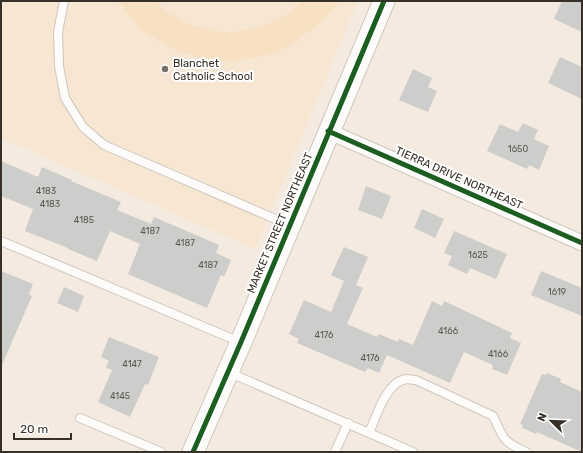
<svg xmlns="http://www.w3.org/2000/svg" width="583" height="453" font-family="Rubik,sans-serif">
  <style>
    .built { fill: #f7e6d1 }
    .green { fill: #f8e0c2 }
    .building { fill: #cdcdcb }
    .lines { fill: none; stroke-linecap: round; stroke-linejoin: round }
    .service-casing { stroke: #cec6bd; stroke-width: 10 }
    .minor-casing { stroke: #cec6bd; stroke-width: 17 }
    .secondary-casing { stroke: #cec6bd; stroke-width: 23 }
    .service { stroke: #fdfcfa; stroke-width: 8 }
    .minor { stroke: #fdfcfa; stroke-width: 15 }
    .secondary { stroke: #fdfcfa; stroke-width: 21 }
    .cycleway-casing { stroke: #fff; stroke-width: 8 }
    .cycleway { stroke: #1b5e20; stroke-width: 5 }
    .poi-dot { fill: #797168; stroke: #fff; stroke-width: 1.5 }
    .labels { text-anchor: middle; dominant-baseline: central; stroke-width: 4; stroke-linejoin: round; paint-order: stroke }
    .number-label { font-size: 9px; fill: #5c5751 }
    .poi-label { font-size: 11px; fill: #373028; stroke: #fff; text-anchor: start }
    .street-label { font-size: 11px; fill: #373028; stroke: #fff }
  </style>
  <rect width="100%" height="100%" fill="#f4eadf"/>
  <!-- built -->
  <path class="built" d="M1,1H358L255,249L1,138Z"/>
  <!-- green -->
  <path class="green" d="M118,1H156L168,13L189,24L212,31L230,33L256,28L282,18L303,1H340L322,21L299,39L276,53L254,58L219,62L180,52L142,31Z"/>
  <!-- building -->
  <path class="building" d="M562,1H582V32L554,19Z
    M560,57L582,67V99L548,83Z
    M413,69L432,78L428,87L437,91L428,112L399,100Z
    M523,123L538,130L534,139L549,146L539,170L529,165L527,169L487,151L500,124L518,132Z
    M1,161L38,177L42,167L72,180L71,181L121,202L117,210L151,224L154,217L219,245L216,253L231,260L224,277L221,275L207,308L128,274L140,244L110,231L97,261L68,249V248L25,231L33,209L1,196Z
    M366,186L391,196L382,219L358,210Z
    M422,209L444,219L435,238L414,228Z
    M454,231L507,254L496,279L470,268L467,274L448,265L452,256L444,253Z
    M344,247L368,257L356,285L363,288L347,324L377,337L379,334L398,342L399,339L413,345L432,301L442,306L444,301L512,333L510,338L521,343L507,375L492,369L493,365L464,352L450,383L387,355L379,373L368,368L365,372L297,343L299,339L289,334L304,300L331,312L344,281L331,275Z
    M1,271L33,284L29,294L32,296L1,367Z
    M541,271L582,288V316L531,295Z
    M64,287L84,296L78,312L57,303Z
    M109,337L159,357L148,385L145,384L130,417L98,402L112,370L106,368L109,361L101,357Z
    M547,373L561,379L560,382L582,392V452L537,432L536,434L522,428L523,425L520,424L542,374L546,375Z"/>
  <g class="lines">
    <defs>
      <path id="service" d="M64,1L58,32L59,66L65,98L83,127L104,145L289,225
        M1,241L240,342
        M228,372L413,452
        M80,418L161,452
        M369,433C376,417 386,382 406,379C409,379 413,380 416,380L493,416C504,438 501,441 526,452
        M335,452L348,423"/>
      <path id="minor" d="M328,131L582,243"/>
      <path id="secondary" d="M193,452L241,342L384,1"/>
    </defs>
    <!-- service casing -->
    <use href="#service" class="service-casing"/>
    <!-- minor casing -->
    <use href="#minor" class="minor-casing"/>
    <!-- secondary casing -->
    <use href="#secondary" class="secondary-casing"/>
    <!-- service -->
    <use href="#service" class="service"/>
    <!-- minor -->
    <use href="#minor" class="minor"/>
    <!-- secondary -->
    <use href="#secondary" class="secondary"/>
    <defs>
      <path id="cycleway" d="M328,131L582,243
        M193,452L241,342L384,1"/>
    </defs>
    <!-- cycleway casing -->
    <use href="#cycleway" class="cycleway-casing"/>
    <!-- cycleway -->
    <use href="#cycleway" class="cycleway"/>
  </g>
  <!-- markers -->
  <circle class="poi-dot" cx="165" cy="69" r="4"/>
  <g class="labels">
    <!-- number labels -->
    <g class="number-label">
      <text x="518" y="149">1650</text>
      <text x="46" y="191">4183</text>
      <text x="50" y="204">4183</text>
      <text x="84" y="220">4185</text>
      <text x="150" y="231">4187</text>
      <text x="185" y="243">4187</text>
      <text x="478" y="255">1625</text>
      <text x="208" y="265">4187</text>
      <text x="557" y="292">1619</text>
      <text x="448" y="331">4166</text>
      <text x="324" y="335">4176</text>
      <text x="498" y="354">4166</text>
      <text x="370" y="358">4176</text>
      <text x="132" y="364">4147</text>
      <text x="120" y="396">4145</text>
    </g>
    <!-- poi labels -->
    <g class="poi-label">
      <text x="173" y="63">Blanchet<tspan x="173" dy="13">Catholic School</tspan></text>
    </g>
    <!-- street labels -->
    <g class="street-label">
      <text transform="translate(459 178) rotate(24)">TIERRA DRIVE NORTHEAST</text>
      <text transform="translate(280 223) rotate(-67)">MARKET STREET NORTHEAST</text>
    </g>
  </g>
  <!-- border -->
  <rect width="583" height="453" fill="none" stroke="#373028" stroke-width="4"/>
  <!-- north arrow -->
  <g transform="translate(551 421) rotate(293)" stroke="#ffffff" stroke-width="3" paint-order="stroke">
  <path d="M0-3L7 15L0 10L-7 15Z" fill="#373028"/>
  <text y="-6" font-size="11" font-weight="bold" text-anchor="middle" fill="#373028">N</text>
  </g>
  <!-- scale -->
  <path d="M14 433v6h57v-6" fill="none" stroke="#373028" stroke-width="2"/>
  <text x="20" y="433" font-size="12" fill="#373028" stroke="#ffffff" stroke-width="3" paint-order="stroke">20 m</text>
</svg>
